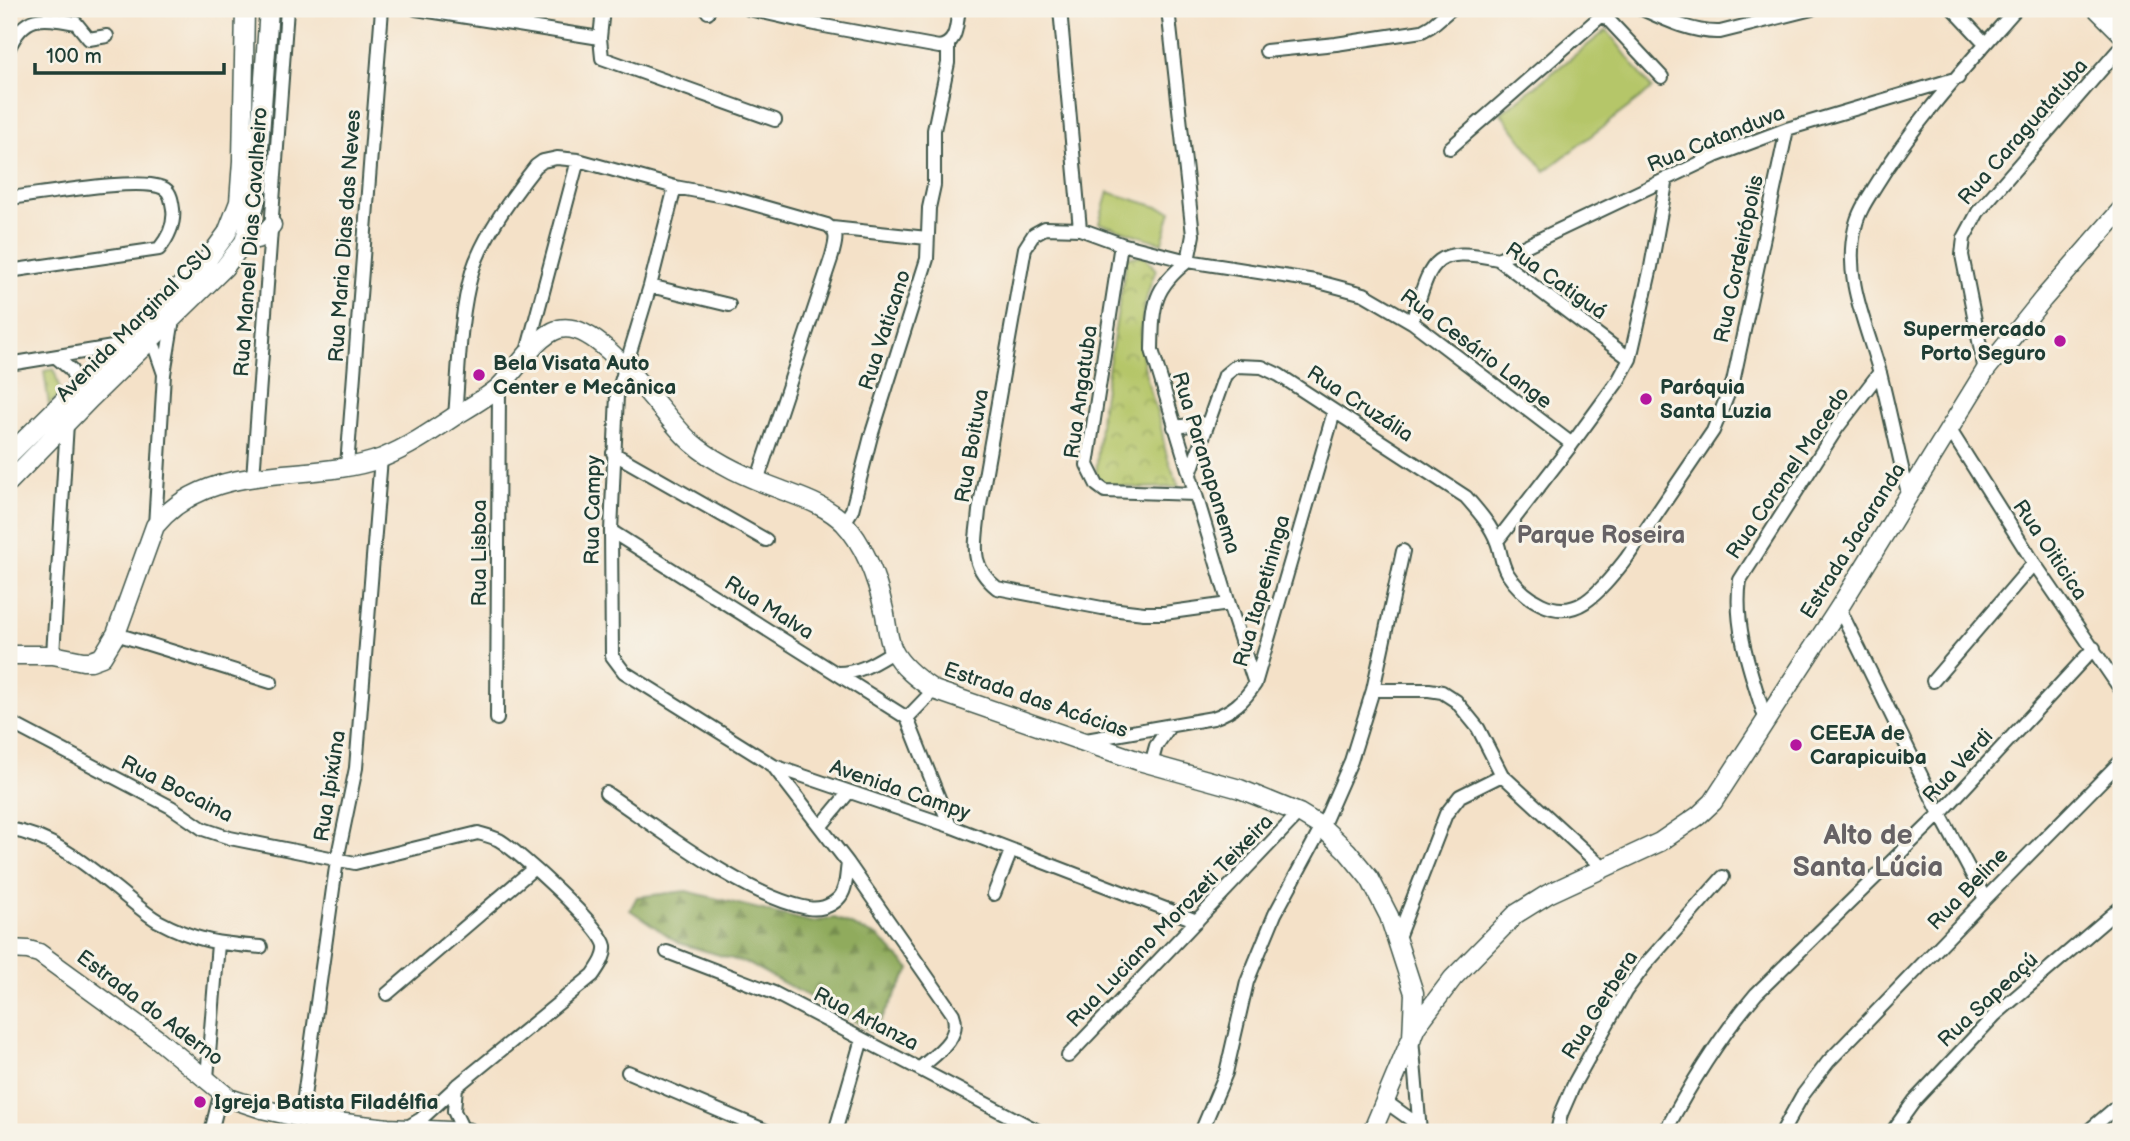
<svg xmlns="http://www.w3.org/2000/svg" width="2130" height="1141" font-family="'Balsamiq Sans',sans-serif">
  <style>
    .forest { fill: url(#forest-firs); stroke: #587448; stroke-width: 2 }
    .park { fill: url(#park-crowns); stroke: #6a824e; stroke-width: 2 }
    .garden { fill: #b5c669; stroke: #6a824e; stroke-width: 2 }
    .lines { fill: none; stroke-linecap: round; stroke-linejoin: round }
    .street-casing { stroke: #3f564a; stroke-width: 16 }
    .secondary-casing { stroke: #3f564a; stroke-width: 21 }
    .street { stroke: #fff; stroke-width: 12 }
    .secondary { stroke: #fff; stroke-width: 18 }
    .poi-dot { fill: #b5179e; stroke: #f7f3e8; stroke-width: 2.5 }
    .labels { text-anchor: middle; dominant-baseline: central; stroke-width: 6; stroke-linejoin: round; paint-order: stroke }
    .street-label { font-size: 21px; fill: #1f3d34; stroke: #f7f3e8 }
    .poi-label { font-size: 21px; font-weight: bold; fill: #1f3d34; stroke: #f7f3e8; text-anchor: start }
    .quarter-label { font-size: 24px; font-weight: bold; fill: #666265; stroke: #f7f3e8 }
    .district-label { font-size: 28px; font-weight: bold; fill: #666265; stroke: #f7f3e8 }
  </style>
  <defs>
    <pattern id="forest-firs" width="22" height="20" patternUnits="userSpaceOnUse" patternTransform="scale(1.75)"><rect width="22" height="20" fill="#90ab5d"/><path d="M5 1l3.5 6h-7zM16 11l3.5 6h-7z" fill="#758c4e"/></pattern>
    <pattern id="park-crowns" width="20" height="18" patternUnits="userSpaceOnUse" patternTransform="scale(1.75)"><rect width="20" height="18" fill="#b5c669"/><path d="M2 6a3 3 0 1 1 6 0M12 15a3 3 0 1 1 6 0" fill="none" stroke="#93a257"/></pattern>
  </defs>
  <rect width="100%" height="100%" fill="#f7f3e8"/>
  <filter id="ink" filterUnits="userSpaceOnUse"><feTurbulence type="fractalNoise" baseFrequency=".0143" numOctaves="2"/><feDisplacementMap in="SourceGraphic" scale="14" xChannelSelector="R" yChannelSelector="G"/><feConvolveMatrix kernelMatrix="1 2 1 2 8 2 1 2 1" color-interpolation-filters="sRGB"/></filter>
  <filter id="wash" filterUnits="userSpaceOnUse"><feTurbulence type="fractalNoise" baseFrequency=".00686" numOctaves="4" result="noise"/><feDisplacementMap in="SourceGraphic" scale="28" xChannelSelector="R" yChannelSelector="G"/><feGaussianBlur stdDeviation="1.57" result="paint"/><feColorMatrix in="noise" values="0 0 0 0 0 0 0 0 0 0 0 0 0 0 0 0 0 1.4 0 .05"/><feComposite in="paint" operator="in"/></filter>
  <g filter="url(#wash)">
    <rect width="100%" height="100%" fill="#f4e1c8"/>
    <!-- forest -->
    <path class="forest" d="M686,891L811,922L835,918L879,937L910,969L874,1032L749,964L679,943L630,910L637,897Z"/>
    <!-- park -->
    <path class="park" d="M1144,256L1156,270C1132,330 1140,360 1159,419C1162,428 1163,436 1164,445C1167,459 1174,474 1179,487L1139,488L1102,484L1096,475L1101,412L1127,257Z
      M54,369L61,394L49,405L44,371Z"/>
    <!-- garden -->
    <path class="garden" d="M1607,30L1652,89L1545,171L1501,113Z
      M1108,192L1171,211L1162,243L1099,223Z"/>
  </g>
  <g filter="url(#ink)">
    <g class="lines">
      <defs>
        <path id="street" d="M416,9L600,38
          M603,9L600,38L602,58L775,120
          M749,9L819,25L939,47C958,44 956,24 959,9
          M1060,9L1080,229
          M1168,9L1193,235L1188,261
          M1642,9C1666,20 1693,33 1720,32L1812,9
          M1953,9L1985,43
          M708,12L709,9
          M1603,14L1662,77
          M9,48C25,13 42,17 76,23L89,39L107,36
          M1266,51L1336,44L1422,31L1431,26L1451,9
          M1450,148L1609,9
          M675,187L650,286L617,395L611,531L612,656L624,672L774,766L950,826L1197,921
          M9,198C38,195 144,175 165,189C171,193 172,202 173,209C175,223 168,238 159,249L9,271
          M832,228L927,238
          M1121,244L1087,465L1097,485L1105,491L1195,494
          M1498,259L1715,156L1787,129L1958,78
          M1188,261C1152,289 1153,306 1152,350L1229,604L1255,684
          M650,286L729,305
          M1412,322C1431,263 1430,245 1498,259L1630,359
          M146,338L155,348L164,374
          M527,352L578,160
          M57,358L71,370L78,386
          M9,364L119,346
          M1985,371L1962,255L1964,238L1978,212L2121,47
          M455,417C459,369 459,318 472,272C483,236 513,195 536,166L543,161L557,158L578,160L675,187L729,197L827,225C840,233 835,243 832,256L757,481
          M1174,427L1207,423
          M1950,430L2034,563L2121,690
          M613,453L766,540
          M347,466L382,9
          M1190,474L1225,375L1236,366L1262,367L1279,375L1466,497C1478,511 1491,525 1497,542C1501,552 1501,563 1507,573C1523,598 1556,621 1585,602C1601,591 1614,574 1626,559L1713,431L1733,382L1787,129
          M253,478L287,9
          M1908,493C1898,453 1890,413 1880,373C1867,326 1843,278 1855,228C1858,212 1868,198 1876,185C1915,121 1967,65 2016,9
          M844,523L852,510L871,436L927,259L929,208L934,185V130L948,63V45
          M155,526L164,374L173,319
          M611,531L907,718
          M1497,541L1572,444L1618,381L1630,359L1651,267L1667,178
          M1229,604L1164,613H1144L1102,608L997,588C968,565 976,544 979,511L1025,248L1034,234L1045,228L1080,229L1121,244L1188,261L1315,281L1364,294L1412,322L1572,444
          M1839,608L1940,814L1985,899
          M116,634L271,682
          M53,655L67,423
          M837,673C860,673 874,663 894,651
          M1933,681L2034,563
          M934,690L907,718L950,826
          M1373,690H1429L1442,692L1456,701L1478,728L1502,775L1602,867
          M497,719L499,387
          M1766,721C1752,675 1733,628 1740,580L1837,428L1880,372
          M9,722L171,807L203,829L230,838L355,863L478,833C485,835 493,837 499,840C518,851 602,927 605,946C606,957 599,966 593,975L457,1086L421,1119L406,1128
          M1086,740L1213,718C1233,711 1244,701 1255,684L1334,412
          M1151,764L1156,746L1169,727
          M774,767L848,863L953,1014C962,1038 936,1054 920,1068
          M606,793C658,828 748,898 808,908C818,910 830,907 838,899C847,891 846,875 848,863
          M821,826L849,792
          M9,829C55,837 88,866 124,895C135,904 146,914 158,921C195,941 220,944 261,947
          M994,894L1011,851
          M1397,940L1446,814L1460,796L1502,775
          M667,952L774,993L1040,1132
          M387,994L533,869
          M1412,1038L1420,1132
          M1068,1056L1299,813
          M628,1072L769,1132
          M207,1078L218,944
          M456,1086L454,1111L464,1132
          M1386,1102L1410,1119L1417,1132
          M301,1118L337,860L356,768L381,458
          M211,1132L221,1092
          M309,1132L315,1119
          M835,1132L862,1039
          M1201,1132L1226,1073L1247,982L1275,914L1322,827L1351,761L1373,690L1403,551
          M1557,1132L1561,1114L1575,1082L1625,992L1645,965L1723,877
          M1665,1132C1691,1083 1720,1036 1756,994L1940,814L2094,648
          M1782,1132L1802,1096L1828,1062L1985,899L2121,761
          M1892,1132L1915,1100L1995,1015L2121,907
          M2087,1132L2121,1103"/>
        <path id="secondary" d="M2097,9L2121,33
          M244,242L260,238L272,225
          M9,455L208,259L227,233L239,202L242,161L245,9
          M9,482L91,398L224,268L244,242L255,204L269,9
          M9,655H53L83,661H91L102,657L116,634L155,526C212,457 308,485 382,458C409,447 431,432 455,416C470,407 486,398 499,387C516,371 536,336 559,329C601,318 662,417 691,442C716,464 749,478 779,489C802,498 826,505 844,523C866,546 878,583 885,614C887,626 888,639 893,650C901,667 919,680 934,690L1139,761L1240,789L1299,813L1322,827L1347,851L1370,879L1389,916L1414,993L1412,1038
          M9,949L28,950L39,953L156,1038L229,1098L262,1109L301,1118L388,1128L469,1132
          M1372,1132L1416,1027L1453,978L1516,914L1548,894L1660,842L1698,816L1713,802L1839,608L1985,371L2043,299L2121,210"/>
      </defs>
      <!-- street casing -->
      <use href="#street" class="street-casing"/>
      <!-- secondary casing -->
      <use href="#secondary" class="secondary-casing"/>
      <!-- street -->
      <use href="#street" class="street"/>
      <!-- secondary -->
      <use href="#secondary" class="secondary"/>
    </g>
  </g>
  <!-- markers -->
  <g class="poi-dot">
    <circle cx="2060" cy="341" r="7"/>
    <circle cx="479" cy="375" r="7"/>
    <circle cx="1646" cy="399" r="7"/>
    <circle cx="1796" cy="745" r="7"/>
    <circle cx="200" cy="1102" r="7"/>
  </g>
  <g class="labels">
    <!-- street labels -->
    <g class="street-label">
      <text transform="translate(2023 132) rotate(-49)">Rua Caraguatatuba</text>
      <text transform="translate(1716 139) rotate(-22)">Rua Catanduva</text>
      <text transform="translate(345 236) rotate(-86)">Rua Maria Dias das Neves</text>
      <text transform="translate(251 242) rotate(-86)">Rua Manoel Dias Cavalheiro</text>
      <text transform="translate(1739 259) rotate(-78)">Rua Cordeirópolis</text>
      <text transform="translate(1556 281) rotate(35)">Rua Catiguá</text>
      <text transform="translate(135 323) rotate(-45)">Avenida Marginal CSU</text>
      <text transform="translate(885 330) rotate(-72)">Rua Vaticano</text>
      <text transform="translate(1476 349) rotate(37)">Rua Cesário Lange</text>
      <text transform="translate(1081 392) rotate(-82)">Rua Angatuba</text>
      <text transform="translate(1360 404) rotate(33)">Rua Cruzália</text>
      <text transform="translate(972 446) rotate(-80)">Rua Boituva</text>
      <text transform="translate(1206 463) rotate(73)">Rua Paranapanema</text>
      <text transform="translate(1788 473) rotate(-56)">Rua Coronel Macedo</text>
      <text transform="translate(593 510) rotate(-89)">Rua Campy</text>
      <text transform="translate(1853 541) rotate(-58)">Estrada Jacaranda</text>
      <text transform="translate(2050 550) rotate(56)">Rua Oiticica</text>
      <text transform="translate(479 553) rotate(-90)">Rua Lisboa</text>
      <text transform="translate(1262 591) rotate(-74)">Rua Itapetininga</text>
      <text transform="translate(769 608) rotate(32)">Rua Malva</text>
      <text transform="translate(1036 700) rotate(19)">Estrada das Acácias</text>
      <text transform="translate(1958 766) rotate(-47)">Rua Verdi</text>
      <text transform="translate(330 786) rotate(-81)">Rua Ipixúna</text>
      <text transform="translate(177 789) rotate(27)">Rua Bocaina</text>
      <text transform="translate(900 790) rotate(19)">Avenida Campy</text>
      <text transform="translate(1968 889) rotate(-46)">Rua Beline</text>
      <text transform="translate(1170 921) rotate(-46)">Rua Luciano Morozeti Teixeira</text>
      <text transform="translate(1988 1000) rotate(-43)">Rua Sapeaçú</text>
      <text transform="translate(1600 1005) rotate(-58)">Rua Gerbera</text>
      <text transform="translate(150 1008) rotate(37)">Estrada do Aderno</text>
      <text transform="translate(866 1019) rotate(27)">Rua Arlanza</text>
    </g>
    <!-- poi labels -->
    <g class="poi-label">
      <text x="2046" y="329" text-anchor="end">Supermercado<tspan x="2046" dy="24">Porto Seguro</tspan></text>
      <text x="493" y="363">Bela Visata Auto<tspan x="493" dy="24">Center e Mecânica</tspan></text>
      <text x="1660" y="387">Paróquia<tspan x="1660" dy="24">Santa Luzia</tspan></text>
      <text x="1810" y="733">CEEJA de<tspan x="1810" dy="24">Carapicuiba</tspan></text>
      <text x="214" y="1102">Igreja Batista Filadélfia</text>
    </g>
    <!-- quarter labels -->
    <g class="quarter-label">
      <text x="1601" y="535">Parque Roseira</text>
    </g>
    <!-- district labels -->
    <g class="district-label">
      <text x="1868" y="835">Alto de<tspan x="1868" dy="32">Santa Lúcia</tspan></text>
    </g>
  </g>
  <!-- margin -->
  <rect width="2130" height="1141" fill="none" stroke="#f7f3e8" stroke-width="35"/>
  <!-- scale -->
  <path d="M35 63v10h189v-10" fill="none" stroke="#1f3d34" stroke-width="3.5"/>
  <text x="46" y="63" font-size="21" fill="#1f3d34" stroke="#f7f3e8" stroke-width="5" paint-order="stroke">100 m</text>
</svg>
